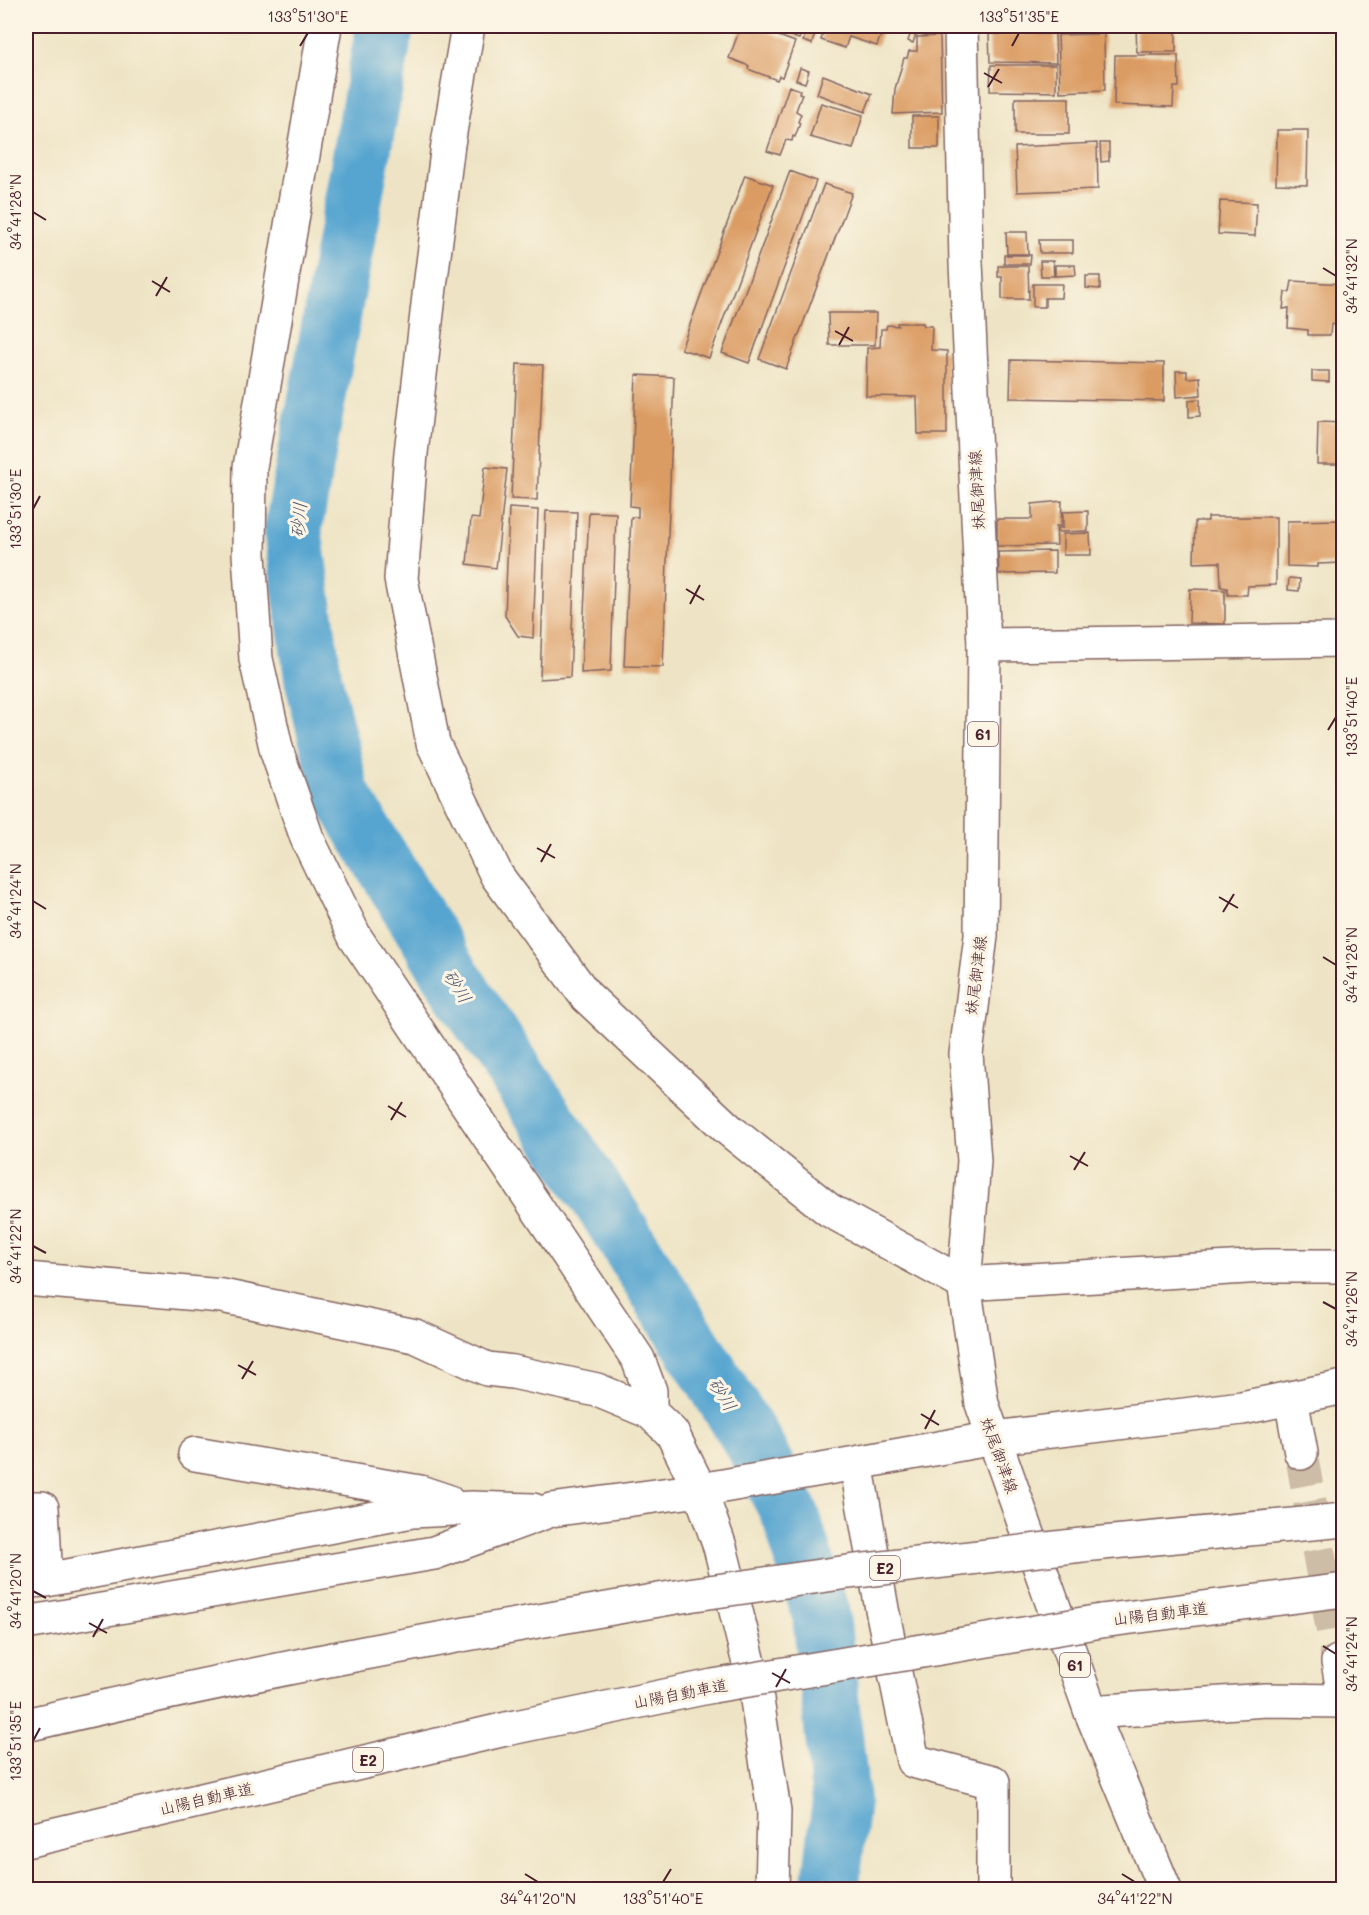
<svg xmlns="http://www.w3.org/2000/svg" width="1369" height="1915" font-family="Mali,'Klee One',sans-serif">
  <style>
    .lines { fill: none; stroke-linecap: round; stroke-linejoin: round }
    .river { stroke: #56a5d0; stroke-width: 58 }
    .building { fill: #db9c64 }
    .minor-tunnel { stroke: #cdbda6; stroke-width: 33; stroke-dasharray: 33 16; stroke-linecap: butt }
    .minor-casing { stroke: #836461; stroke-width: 36 }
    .major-casing { stroke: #836461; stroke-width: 36 }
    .highway-casing { stroke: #836461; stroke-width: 36 }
    .minor { stroke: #fff; stroke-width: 33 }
    .major { stroke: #fff; stroke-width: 33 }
    .highway { stroke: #fff; stroke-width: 33 }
    .highway-bridge-casing { stroke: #836461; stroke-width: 36; stroke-linecap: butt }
    .highway-bridge { stroke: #fff; stroke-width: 33 }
    .ticks { fill: none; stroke: #4a1f2b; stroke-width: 2 }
    .labels { text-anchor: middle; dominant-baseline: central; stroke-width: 6; stroke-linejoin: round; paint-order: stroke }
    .shield { fill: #fcf5e5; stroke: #7f5f63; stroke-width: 1.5 }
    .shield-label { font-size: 15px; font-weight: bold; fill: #4a1f2b }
    .street-label { font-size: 16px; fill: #4a1f2b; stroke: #fcf5e5 }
    .water-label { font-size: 18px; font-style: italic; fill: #4f556d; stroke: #fcf5e5 }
    .neatline { fill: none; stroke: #4a1f2b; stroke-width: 2 }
    .ticks-label { font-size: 15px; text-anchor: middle; fill: #4a1f2b }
  </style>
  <rect width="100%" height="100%" fill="#fcf5e5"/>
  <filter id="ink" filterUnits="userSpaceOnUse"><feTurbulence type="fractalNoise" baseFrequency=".0167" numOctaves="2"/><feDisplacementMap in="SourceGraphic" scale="12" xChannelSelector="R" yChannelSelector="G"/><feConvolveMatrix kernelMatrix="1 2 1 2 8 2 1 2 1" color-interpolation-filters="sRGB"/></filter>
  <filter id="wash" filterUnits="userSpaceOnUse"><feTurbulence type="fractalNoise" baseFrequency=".008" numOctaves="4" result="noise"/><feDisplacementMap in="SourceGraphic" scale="24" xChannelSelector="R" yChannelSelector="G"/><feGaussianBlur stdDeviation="1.35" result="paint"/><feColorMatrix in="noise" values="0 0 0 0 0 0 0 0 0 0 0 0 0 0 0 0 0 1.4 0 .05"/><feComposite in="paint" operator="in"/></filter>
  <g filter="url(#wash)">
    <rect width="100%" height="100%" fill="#eee4c5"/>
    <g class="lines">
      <!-- river -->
      <path class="river" d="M385,26L293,530L313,678L341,794L460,989L611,1216L754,1444L791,1516L821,1615L841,1801L830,1890"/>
    </g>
    <g id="blocks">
      <!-- building -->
      <path class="building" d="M741,26H752L795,42L782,77L779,76L777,80L748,69L749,66L729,58Z
        M775,26H805L799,39L774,30Z
        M818,26H884L877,46L849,37L845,48L821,40L823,33L816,31Z
        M913,26H934V33L916,34L913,43L908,41Z
        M1337,26H1344V47H1339Z
        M1176,27V52H1137L1136,28Z
        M807,30L815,33L812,44L803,41Z
        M989,34H1055L1056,63L990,62Z
        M1104,34L1105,90L1060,92L1058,35Z
        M940,36L942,112L893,114L895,89L904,58H907L909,51H917V37Z
        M1115,55H1178L1179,87H1174L1173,107L1114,105Z
        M991,65H1056V92L990,91Z
        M800,68L809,71L805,83L796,80Z
        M823,75L872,94L865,112L817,94Z
        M789,86L800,90L799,93L802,94L796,111L801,114L798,122L800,123L795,137L793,136L792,141L786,140L780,155L767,151Z
        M1015,98H1069V134H1015Z
        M821,103L863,115L853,149L810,137Z
        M912,116H939V148H912Z
        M1277,130H1308L1307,185L1276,184Z
        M1097,143L1098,189L1017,192L1015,147Z
        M1100,143H1109V161L1101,162Z
        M790,171L816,181L749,363L722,353Z
        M745,175L773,185L709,358L681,349Z
        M824,184L852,193L786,369L759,359Z
        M1220,201L1257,203L1255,236L1218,234Z
        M1006,232H1027L1028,254H1007Z
        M1039,240H1073V253H1040Z
        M1004,255H1031L1030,264H1004Z
        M1040,261H1053L1054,276H1041Z
        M1055,265H1075L1076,275L1055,276Z
        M998,266H1028L1029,299H1002V277H998Z
        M1086,276H1100V289L1086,288Z
        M1292,281L1344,284V326L1331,324L1330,335H1308V330L1288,328L1289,308L1283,309L1285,292H1290Z
        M1033,284H1062L1061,298H1045V307H1033Z
        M828,313H876L875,345H829Z
        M897,323H923L924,326H932L931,350L947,351V434H918L917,397L866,396L867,348L880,347L881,329H886L887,325L898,326Z
        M1011,360L1164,363V401L1010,398Z
        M517,364L543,365L537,500L511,499Z
        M1176,371H1187V378L1200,377L1201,395L1177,397Z
        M1312,371H1329V382L1312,381Z
        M636,375L674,377L663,667L624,666L631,517H638V507L630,506Z
        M1200,399V416L1189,417V400Z
        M1318,422L1344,423V464H1317Z
        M485,467L507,469L496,568L467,564L471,518L479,519Z
        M1062,501L1061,526H1056L1057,545L997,546V519H1032V504Z
        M509,508L538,510L533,638L518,636L505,616Z
        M546,511L577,512L570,677L540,679Z
        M1088,511V531L1058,532V528H1063V512Z
        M589,512L616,513L611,671L581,673Z
        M1208,517H1276V585L1248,586L1247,595H1228L1227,588L1221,587L1220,562L1194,563L1195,521H1208Z
        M1344,520L1342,563L1318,564V567L1287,566V521Z
        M1090,533L1091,555H1063V534Z
        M1055,551V573L999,574L998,552Z
        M1289,578L1300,579L1299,591L1288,590Z
        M1190,589L1225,590V624L1189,623Z"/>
    </g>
  </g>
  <g filter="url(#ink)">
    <use href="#blocks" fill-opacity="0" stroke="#836461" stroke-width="1.5"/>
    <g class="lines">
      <!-- minor-tunnel -->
      <path class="minor-tunnel" d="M1301,1453L1338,1662"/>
      <defs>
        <path id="minor" d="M325,26L250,467L249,554L256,659L277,752L307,838L355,937L638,1359L650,1391V1412
          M468,26L448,144L430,287L411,453L401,579L433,743L497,876L586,996L728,1129L829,1210L964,1284L1264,1266H1344
          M984,645L1344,640
          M26,1279L222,1296L415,1336L487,1369L513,1372L597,1390L650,1412L672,1433L700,1490L720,1547L755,1687L774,1811L772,1890
          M1291,1398L1301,1453
          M195,1454L420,1492L447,1501
          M26,1508H42L46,1580
          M26,1581L46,1580L412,1511L472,1508L533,1510
          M26,1623L434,1553L551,1510L700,1490L856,1463
          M1338,1662L1344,1697
          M1091,1712L1266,1700L1344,1701
          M993,1890V1782L913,1761L882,1609L856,1463L994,1438L1242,1408L1344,1387"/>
        <path id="major" d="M961,26L966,263L984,645L981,936L966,1054L974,1161L964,1284L982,1404L1091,1712L1165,1890"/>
        <path id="highway" d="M1082,1545L1344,1520
          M1101,1621L1344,1590
          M26,1725C244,1673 466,1633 688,1595
          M26,1841L506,1729L713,1686"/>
      </defs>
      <!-- minor casing -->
      <use href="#minor" class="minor-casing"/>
      <!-- major casing -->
      <use href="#major" class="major-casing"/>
      <!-- highway casing -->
      <use href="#highway" class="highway-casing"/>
      <!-- minor -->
      <use href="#minor" class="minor"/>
      <!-- major -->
      <use href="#major" class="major"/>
      <!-- highway -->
      <use href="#highway" class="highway"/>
      <defs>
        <path id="highway-bridge" d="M688,1595L848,1572L1082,1545
          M713,1686L1101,1621"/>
      </defs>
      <!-- highway-bridge casing -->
      <use href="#highway-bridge" class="highway-bridge-casing"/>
      <!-- highway-bridge -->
      <use href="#highway-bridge" class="highway-bridge"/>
    </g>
  </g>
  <!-- ticks -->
  <path class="ticks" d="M300,46L308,33M1012,46L1019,33M984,73L1002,83M988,87L999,69M33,212L46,220M1323,268L1336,276M152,281L170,292M156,296L167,277M835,331L853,341M839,345L849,327M33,509L40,496M686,589L704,600M690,604L700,585M1328,730L1336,717M537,848L555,858M541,862L551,844M1219,897L1238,908M33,901L46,909M1223,912L1234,894M1323,957L1336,965M388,1106L406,1117M391,1120L402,1102M1070,1156L1088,1166M1074,1170L1085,1152M33,1246L46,1253M1323,1302L1336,1309M238,1365L256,1375M242,1379L253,1361M921,1414L939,1425M925,1429L935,1410M33,1591L46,1598M89,1623L107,1633M93,1637L103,1619M1323,1646L1336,1654M772,1673L790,1683M776,1687L786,1669M33,1741L40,1728M525,1874L538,1882M1122,1874L1135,1882M663,1882L671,1869"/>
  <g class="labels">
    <!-- shield labels -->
    <g class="shield">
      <rect x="968" y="722" width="30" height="24" rx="4.5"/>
      <rect x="870" y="1556" width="30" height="24" rx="4.5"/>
      <rect x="1060" y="1653" width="30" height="24" rx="4.5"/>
      <rect x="353" y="1748" width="30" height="24" rx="4.5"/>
    </g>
    <g class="shield-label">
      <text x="983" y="734">61</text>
      <text x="885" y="1568">E2</text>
      <text x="1075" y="1665">61</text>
      <text x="368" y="1760">E2</text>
    </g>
    <!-- street labels -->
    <g class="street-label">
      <text transform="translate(976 490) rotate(-93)">妹尾御津線</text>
      <text transform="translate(975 975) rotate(-83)">妹尾御津線</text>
      <text transform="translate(1000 1455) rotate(70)">妹尾御津線</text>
      <text transform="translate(1160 1613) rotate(-7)">山陽自動車道</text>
      <text transform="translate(680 1693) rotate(-11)">山陽自動車道</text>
      <text transform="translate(206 1798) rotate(-13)">山陽自動車道</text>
    </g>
    <!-- water labels -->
    <g class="water-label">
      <text transform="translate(298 520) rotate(-85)">砂川</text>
      <text transform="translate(458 986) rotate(58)">砂川</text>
      <text transform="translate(723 1394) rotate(58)">砂川</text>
    </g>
  </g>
  <!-- margin -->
  <rect width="1369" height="1915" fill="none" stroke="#fcf5e5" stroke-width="66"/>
  <rect x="33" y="33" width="1303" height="1849" class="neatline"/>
  <g class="ticks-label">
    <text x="308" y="22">133°51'30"E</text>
    <text x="1019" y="22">133°51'35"E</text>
    <text transform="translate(16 212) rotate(-90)" y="5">34°41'28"N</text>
    <text transform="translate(1352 276) rotate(-90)" y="5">34°41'32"N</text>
    <text transform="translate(16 509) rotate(-90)" y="5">133°51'30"E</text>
    <text transform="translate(1352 717) rotate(-90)" y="5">133°51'40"E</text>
    <text transform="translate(16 901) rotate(-90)" y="5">34°41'24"N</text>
    <text transform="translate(1352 965) rotate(-90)" y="5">34°41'28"N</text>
    <text transform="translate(16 1246) rotate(-90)" y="5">34°41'22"N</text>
    <text transform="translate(1352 1309) rotate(-90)" y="5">34°41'26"N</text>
    <text transform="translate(16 1591) rotate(-90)" y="5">34°41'20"N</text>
    <text transform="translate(1352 1654) rotate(-90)" y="5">34°41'24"N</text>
    <text transform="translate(16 1741) rotate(-90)" y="5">133°51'35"E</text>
    <text x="538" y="1904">34°41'20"N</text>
    <text x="663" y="1904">133°51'40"E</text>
    <text x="1135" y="1904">34°41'22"N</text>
  </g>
</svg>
